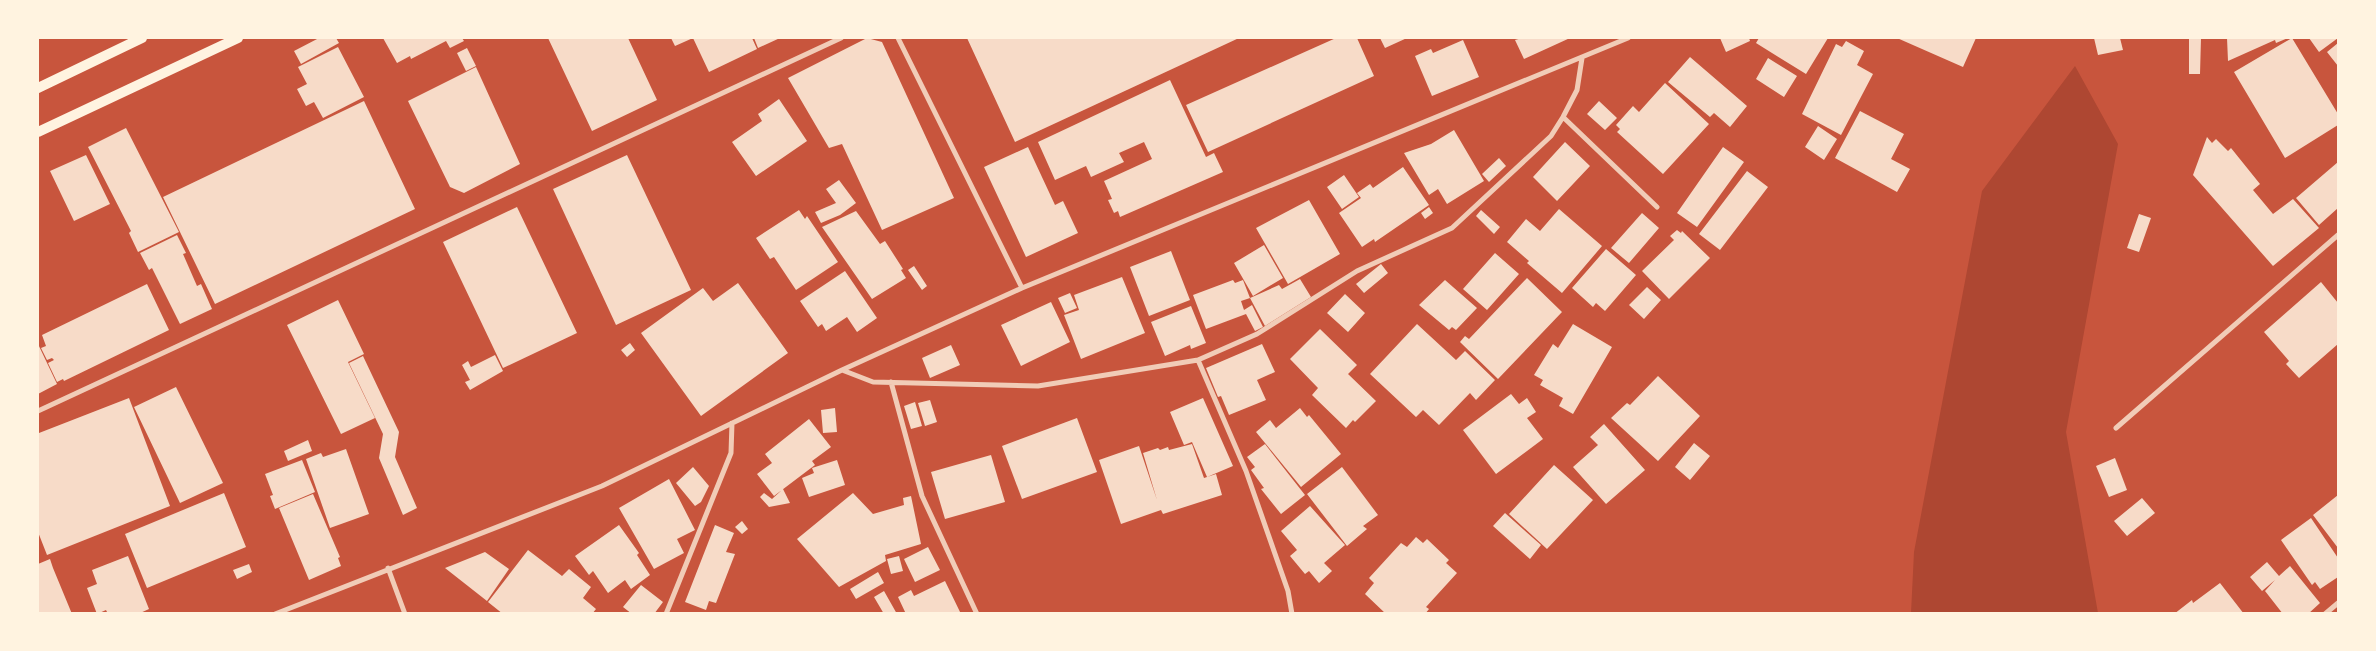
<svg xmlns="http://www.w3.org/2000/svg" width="2376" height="651" font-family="'Roboto Condensed',sans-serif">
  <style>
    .green { fill: #ae4732 }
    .building { fill: #f7dbc8 }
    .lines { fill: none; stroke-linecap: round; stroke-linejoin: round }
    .minor { stroke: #f1ccb7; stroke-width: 5 }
    .secondary { stroke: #fff3e0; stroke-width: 10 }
  </style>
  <rect width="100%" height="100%" fill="#c8553d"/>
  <!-- green -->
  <path class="green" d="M2075,66L2118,144L2066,432L2098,613H1911L1914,552L1982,191Z"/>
  <!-- building -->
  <path class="building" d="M319,38H336L339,43L301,64L294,51Z
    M383,38H462L464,41L450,48L446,41L411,59L410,56L397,63Z
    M548,38H628L657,100L592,131Z
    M671,38H752L757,49L709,72L693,38L675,46Z
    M754,38H780L758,48Z
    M867,38L882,42L954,198L882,230L842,144L829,148L788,78Z
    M967,38H1239L1015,142Z
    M1336,38H1357L1374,76L1208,152L1186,105Z
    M1380,38H1407L1385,48Z
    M1522,38H1570L1524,59L1515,40Z
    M1720,38H1749L1750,41L1726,52Z
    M1759,38H1828L1806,74L1756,43Z
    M1897,38H1976L1963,67Z
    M2094,38H2120L2123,50L2098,55Z
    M2189,38H2201L2200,74H2189Z
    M2227,38H2288L2276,43L2275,40L2228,61Z
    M2292,38L2338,114V125L2285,158L2234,72Z
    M2309,38H2338L2319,52Z
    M1463,40L1479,77L1432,96L1415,56L1431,49L1433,53Z
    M1846,41L1864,51L1857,65L1873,74L1841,135L1802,114L1836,44L1842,47Z
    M2338,43V66L2327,52Z
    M338,47L364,97L323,118L314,102L306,106L297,89L307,84L298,67Z
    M467,48L476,66L466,71L457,53Z
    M1690,57L1747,106L1730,127L1714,113L1710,117L1668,82Z
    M1768,58L1797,76L1784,97L1756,79Z
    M476,67L520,164L464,193L450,187L408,101Z
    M1170,80L1206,157L1214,153L1223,172L1120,217L1118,211L1114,213L1108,200L1112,199L1104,181L1152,159L1144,142L1119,153L1124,162L1091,177L1086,166L1055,180L1038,142Z
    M1665,83L1709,124L1663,174L1617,132L1620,129L1616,125L1633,106L1639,112Z
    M779,99L807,141L756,176L732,142L762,121L758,114Z
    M364,101L415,209L215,304L163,197Z
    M1599,101L1617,118L1605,130L1587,114Z
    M1860,111L1904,134L1891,159L1910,169L1897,192L1835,158Z
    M1818,126L1837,139L1824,160L1805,147Z
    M126,128L179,232L138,252L129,233L131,231L88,147Z
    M1454,130L1484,181L1447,204L1438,189L1429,195L1404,153L1431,144Z
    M2207,137L2212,143L2216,139L2228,151L2231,148L2260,184L2253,190L2273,214L2293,199L2319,228L2273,266L2193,175Z
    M1565,142L1590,166L1557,201L1533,177Z
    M1028,147L1055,205L1063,201L1078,233L1026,257L984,167Z
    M1723,147L1744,162L1697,227L1677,213Z
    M86,155L110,204L74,221L50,171Z
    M627,155L691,290L616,325L553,189Z
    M1499,158L1506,166L1489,182L1482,174Z
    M2338,162V208L2319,225L2296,198Z
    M1403,167L1429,205L1375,242L1374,239L1362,247L1339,213L1361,198L1357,193L1370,184L1373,188Z
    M1747,171L1768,187L1720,250L1699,234Z
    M1344,175L1359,197L1342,209L1327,187Z
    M839,180L856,203L840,215L821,223L815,212L836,203L826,189Z
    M1309,200L1340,254L1288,284L1256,228Z
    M517,207L577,333L503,368L443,242Z
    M1429,207L1433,213L1425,219L1421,213Z
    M1559,209L1602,246L1562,293L1527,263L1529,261L1507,242L1526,219L1540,231Z
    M799,210L805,219L807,216L838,262L796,290L774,257L770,259L756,238Z
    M1481,210L1500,227L1494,234L1476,216Z
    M856,211L880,244L885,241L903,269L901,270L906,278L872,299L822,227Z
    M1642,213L1659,228L1629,263L1611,248Z
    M2139,214L2151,218L2139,252L2127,248Z
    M1677,230L1681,233L1682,231L1710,258L1669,299L1642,271L1674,240L1670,236Z
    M177,235L186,253L183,254L197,286L201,284L212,309L180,324L152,268L149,270L140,253Z
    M1264,245L1283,278L1253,296L1234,263Z
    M1606,249L1636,275L1605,311L1596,303L1593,307L1572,288Z
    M1171,251L1190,300L1149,316L1130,267Z
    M1495,253L1519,274L1487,310L1463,289Z
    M1381,264L1388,273L1364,293L1356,284Z
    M914,266L927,286L922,290L908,270Z
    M845,271L877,318L857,332L847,317L826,331L822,324L818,327L800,301Z
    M1122,277L1145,333L1081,359L1064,315L1079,310L1074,295Z
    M1527,278L1562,312L1498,379L1460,342L1465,336L1469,339Z
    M1300,279L1311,297L1265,326L1250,298L1279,285L1282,289Z
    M1233,280L1235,283L1243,280L1250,298L1241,301L1244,310L1252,305L1263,327L1255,331L1246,314L1206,329L1193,295Z
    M1445,280L1477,308L1456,330L1452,327L1449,330L1419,305Z
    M2321,282L2338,303V344L2299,378L2286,364L2289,361L2264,332Z
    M738,283L788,353L701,416L641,333L703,288L713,301Z
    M147,284L169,330L64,381L63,379L57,382L48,363L54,360L52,358L47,360L41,348L46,346L42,335Z
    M1647,287L1661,300L1644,319L1629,305Z
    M1070,293L1077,308L1065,313L1058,298Z
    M1345,294L1365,313L1348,332L1327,313Z
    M338,300L364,354L348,362L375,418L341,434L287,325Z
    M1051,302L1070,342L1021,366L1001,325Z
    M1191,306L1206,343L1191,349L1190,345L1165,356L1151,322Z
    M1417,324L1456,360L1465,351L1495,380L1476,400L1470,393L1439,425L1423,410L1416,417L1370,374Z
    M1573,324L1612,347L1573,414L1559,406L1563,398L1540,385L1543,380L1534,375L1553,344L1558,348Z
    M1320,329L1357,365L1348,374L1376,401L1355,422L1353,420L1346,428L1312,395L1318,388L1290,359Z
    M630,343L635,350L627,357L621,350Z
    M38,344L57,384L38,394Z
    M1262,344L1275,372L1257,380L1266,400L1229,415L1221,396L1218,397L1206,368Z
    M951,345L960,365L930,378L922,358Z
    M495,355L503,371L470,390L465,382L470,380L462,365L468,361L471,367Z
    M363,356L399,432L395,457L417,508L403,515L379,458L383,434L349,363Z
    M1658,376L1700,416L1658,461L1611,418L1627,403L1630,405Z
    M176,387L223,483L180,503L134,407Z
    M1511,394L1519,404L1527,398L1536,412L1527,418L1543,439L1496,474L1463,430Z
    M129,398L170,506L47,555L38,532L39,433Z
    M1203,398L1233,466L1207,477L1192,442L1184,445L1170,412Z
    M930,400L937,422L925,426L918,403Z
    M915,402L922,426L911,429L904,406Z
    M835,408L837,432L823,433L821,410Z
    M1300,408L1307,417L1309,415L1341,454L1301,487L1256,432L1270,420L1276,428Z
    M1077,418L1097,472L1022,499L1002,446Z
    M809,419L831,447L812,461L815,465L774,496L757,474L772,463L765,454Z
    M1604,424L1645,470L1606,504L1573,467L1598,445L1590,437Z
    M308,440L312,451L288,461L284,451Z
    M1694,443L1710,456L1690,480L1675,467Z
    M1192,444L1204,478L1216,474L1222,495L1163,514L1161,510L1121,524L1099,460L1139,446L1157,500L1143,453L1158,448L1160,450L1168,447L1169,450Z
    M1265,444L1305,495L1281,514L1261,489L1264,488L1251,470L1255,467L1247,457Z
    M346,449L369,514L330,528L306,459L321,453L323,457Z
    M991,455L1005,502L945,519L931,472Z
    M2115,458L2127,490L2109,497L2096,466Z
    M302,460L315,492L275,509L270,496L273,495L265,474Z
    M837,460L845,485L809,497L802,478L814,473L812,468Z
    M1554,465L1593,500L1547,549L1509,514Z
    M693,467L709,486L701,502L695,506L676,483Z
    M1342,467L1378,515L1363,526L1367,529L1347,546L1307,494Z
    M669,479L695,530L677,539L684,553L654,569L619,508Z
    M783,489L790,503L769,507L760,497L764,493L772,499Z
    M224,493L246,547L147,588L125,534Z
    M853,493L873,514L904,505L903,498L911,496L921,544L885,555L886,561L839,587L797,539Z
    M313,494L340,557L338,558L341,566L309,580L279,508Z
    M2338,495V548L2313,515Z
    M2142,498L2155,513L2127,536L2114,521Z
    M1310,506L1345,545L1324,563L1332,571L1319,583L1309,571L1305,574L1290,556L1297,550L1281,531Z
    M1505,513L1541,545L1530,559L1493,526Z
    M2311,518L2338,558V577L2320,589L2315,582L2312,585L2281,540Z
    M742,521L748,529L742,534L735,527Z
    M619,525L639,553L637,555L650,575L631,589L625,580L608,593L593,571L589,575L575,556Z
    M715,525L734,533L726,552L735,554L716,603L709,601L706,610L685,602Z
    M1416,537L1423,543L1427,539L1449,560L1446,563L1457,573L1426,607L1429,609L1425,614H1386L1365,594L1374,583L1369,578L1401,543L1407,547Z
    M928,547L940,570L915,582L904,559Z
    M528,550L562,576L569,569L591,587L583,598L596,609L592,614H503L488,602Z
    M485,552L509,569L487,601L445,568Z
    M128,556L149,609L138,614H108L106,610L97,614L87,588L97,584L92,570Z
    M899,556L903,571L891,574L887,559Z
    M50,559L53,568L72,614H38V564Z
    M2267,562L2279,576L2290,566L2320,603L2308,614H2283L2265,591L2275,580L2262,591L2250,577Z
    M249,564L252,572L237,579L233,570Z
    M878,572L884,583L856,599L850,589Z
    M945,581L961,614H906L898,597L911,590L914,596Z
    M2220,583L2244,614H2174L2192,600L2193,603Z
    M641,585L663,602L654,614H632L623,607Z
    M884,591L897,614H884L874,597Z"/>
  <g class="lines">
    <!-- minor -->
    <path class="minor" d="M898,38L1022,288
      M1563,117L1657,207
      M1198,360L1246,471L1288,591L1292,614
      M842,370L873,382L1038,386L1198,360L1257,334L1357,271L1452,228L1551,136L1563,117L1577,90L1582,58
      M891,382L922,496L977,614
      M38,411L841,38
      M2116,428L2338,235
      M388,568L405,614
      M275,614L602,486L842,370L1022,288L1628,38
      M666,614L731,453L732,423
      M2325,614L2338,603"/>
    <!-- secondary -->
    <path class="secondary" d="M38,88L142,38
      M38,132L238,38"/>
  </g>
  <!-- border -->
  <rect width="2376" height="651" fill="none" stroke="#fff3e0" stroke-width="78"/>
</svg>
